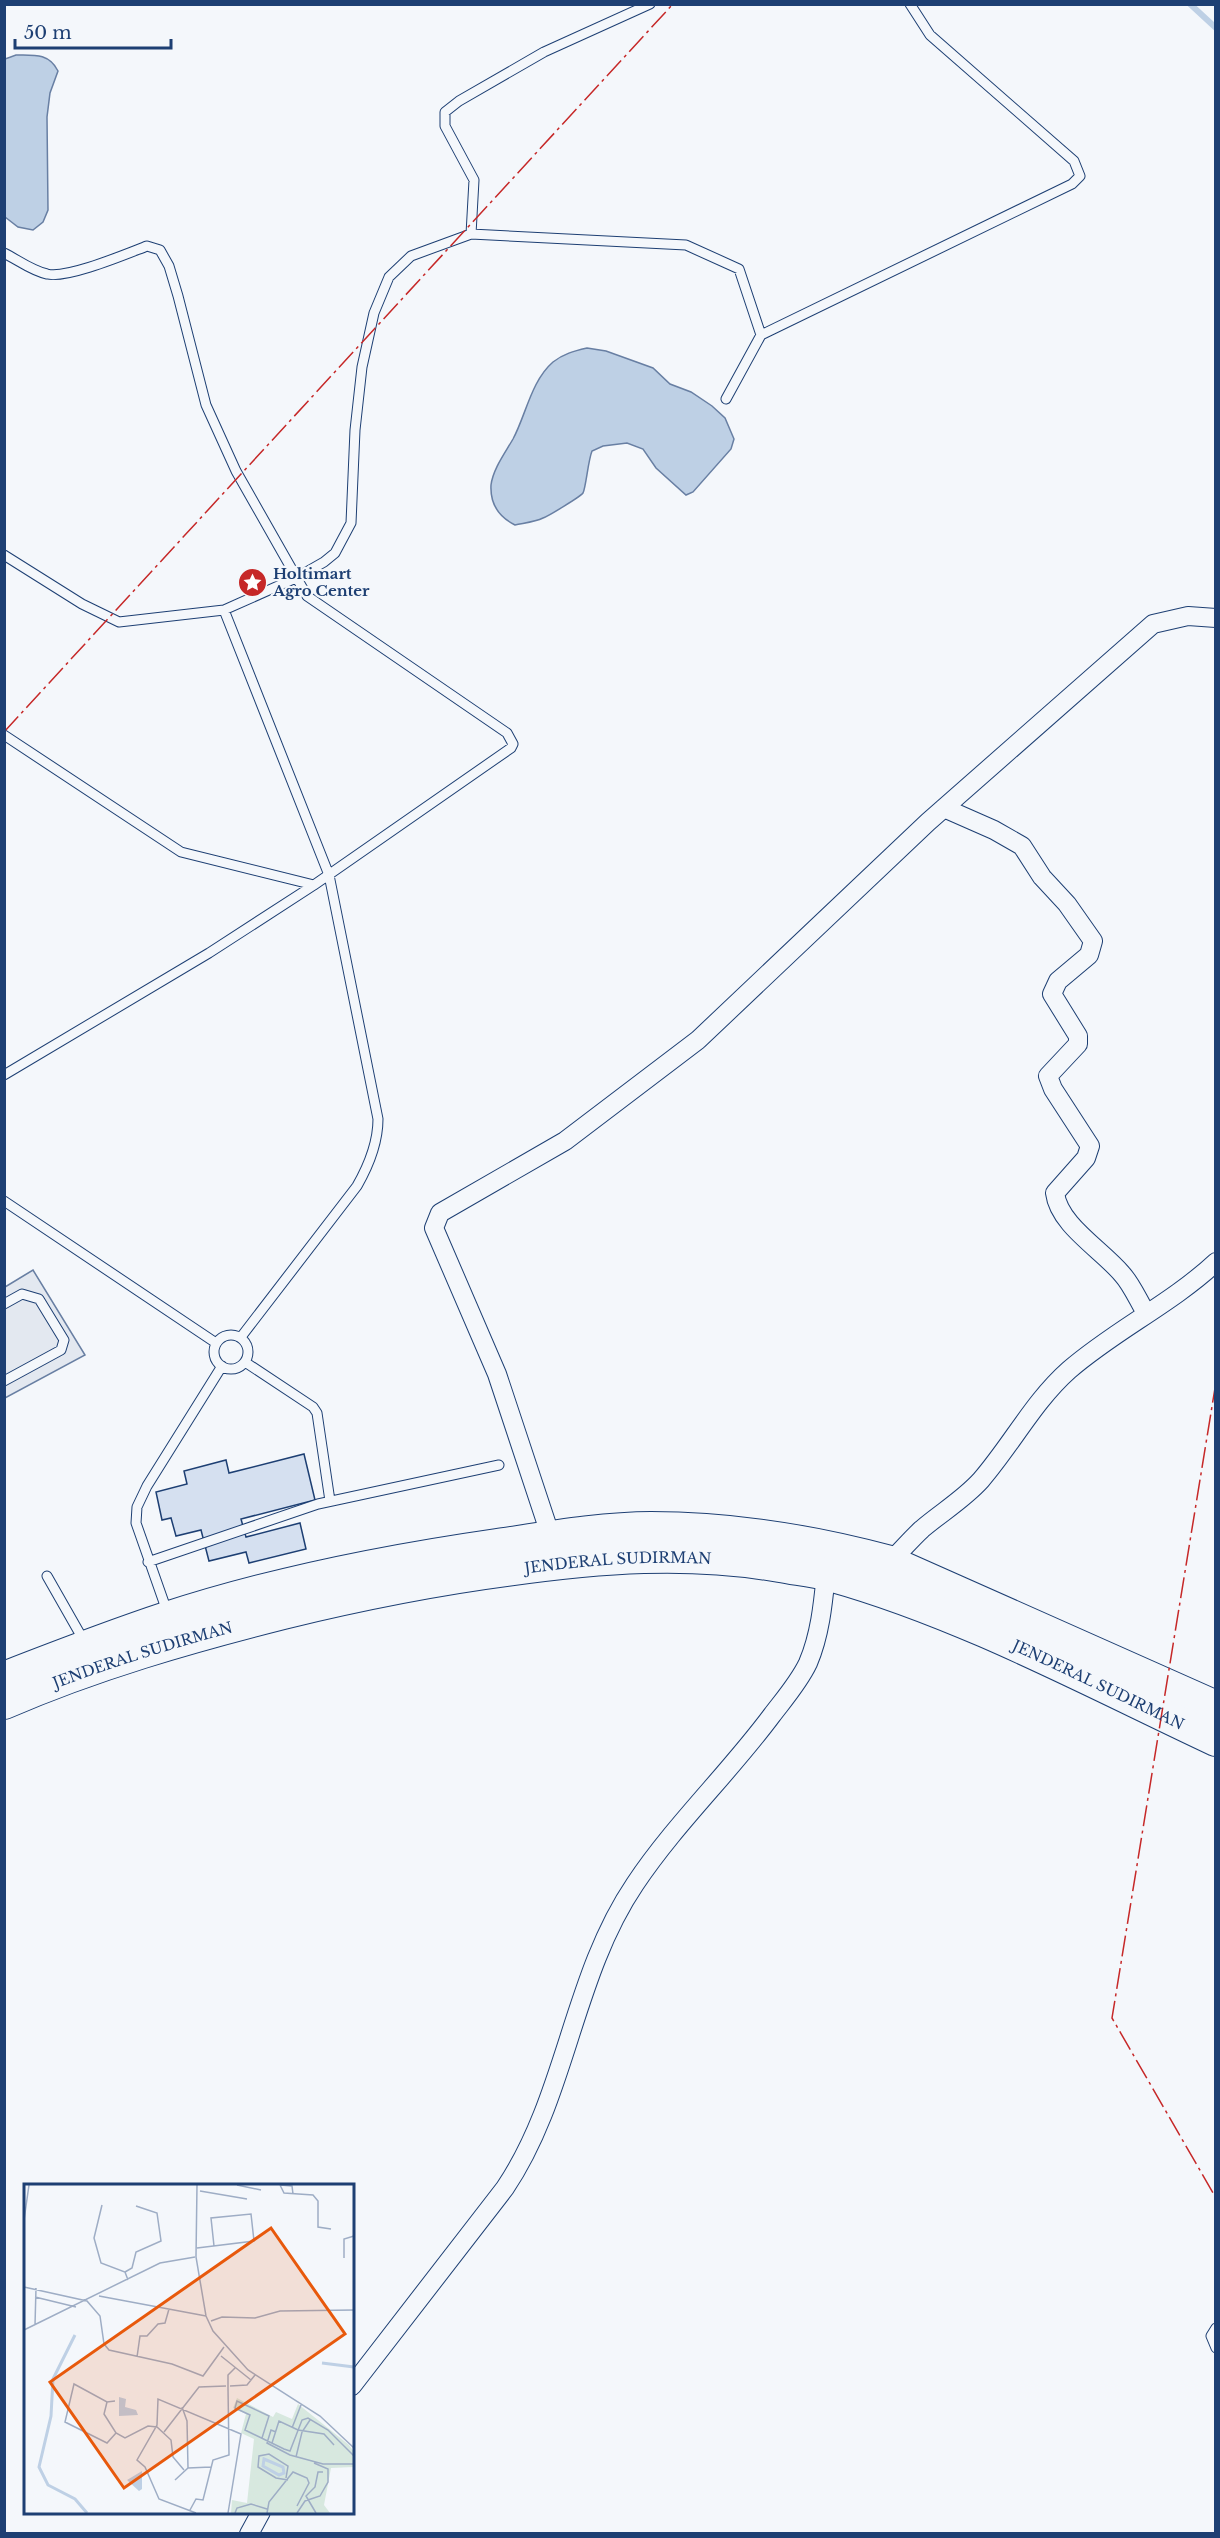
<svg xmlns="http://www.w3.org/2000/svg" width="1220" height="2538" font-family="'Libre Baskerville',serif">
  <style>
    .parking { fill: #e3e8f0; stroke: #687fa3; stroke-width: 1.5 }
    .water { fill: #bed0e5; stroke: #687fa3; stroke-width: 1.5 }
    .lines { fill: none; stroke-linecap: round; stroke-linejoin: round }
    .stream { stroke: #bed0e5; stroke-width: 6 }
    .building { fill: #d5e0f0; stroke: #1d3f73; stroke-width: 1.5 }
    .service-casing { stroke: #1d3f73; stroke-width: 11 }
    .minor-casing { stroke: #1d3f73; stroke-width: 20 }
    .trunk-casing { stroke: #1d3f73; stroke-width: 34 }
    .service { stroke: #f4f7fb; stroke-width: 9 }
    .minor { stroke: #f4f7fb; stroke-width: 18 }
    .trunk { stroke: #f4f7fb; stroke-width: 32 }
    .power { stroke: #c62828; stroke-width: 1.5; stroke-dasharray: 21 4.5 3 4.5; stroke-linecap: butt }
    .labels { text-anchor: middle; dominant-baseline: central; stroke-width: 4.5; stroke-linejoin: round; paint-order: stroke }
    .poi-label { font-size: 15px; font-weight: bold; fill: #1d3f73; stroke: #f4f7fb; text-anchor: start }
    .street-label { font-size: 15px; fill: #1d3f73; stroke: #f4f7fb }
    .inset-river { fill: none; stroke: #bed0e5; stroke-width: 3 }
    .inset-road { fill: none; stroke: #9eadc5; stroke-width: 1.5 }
    .view { fill: #e8590c; fill-opacity: 0.15; stroke: #e8590c; stroke-width: 3 }
    .inset-edge { fill: none; stroke: #1d3f73; stroke-width: 3 }
  </style>
  <rect width="100%" height="100%" fill="#f4f7fb"/>
  <!-- parking -->
  <path class="parking" d="M33,1270L85,1355L5,1398V1287Z"/>
  <!-- water -->
  <path class="water" d="M16,55C34,55 49,53 58,71L50,93L47,117L48,210L43,222L33,230L18,227L5,217V59Z
    M587,348L606,351L653,368L670,384L691,392L712,406L725,418L734,439L731,449L693,492L686,495L656,468L643,449L627,443L603,446L592,451C588,461 586,487 583,493C581,496 549,516 543,518C535,522 524,523 515,525C499,517 490,504 491,485C493,469 505,453 513,439C526,415 531,381 553,362C563,354 574,351 587,348Z"/>
  <g class="lines">
    <!-- stream -->
    <path class="stream" d="M1190,4L1216,28"/>
  </g>
  <!-- building -->
  <path class="building" d="M304,1454L315,1500L241,1519L246,1537L300,1523L306,1549L249,1563L246,1552L209,1561L201,1530L176,1536L171,1518L162,1520L156,1492L187,1484L184,1471L226,1460L229,1473Z"/>
  <g class="lines">
    <defs>
      <path id="service" d="M471,234L474,180L445,126V112L459,101L544,52L650,4
        M4,253C18,260 32,271 47,274C67,279 126,254 147,246L160,250L169,266L178,296L206,405L236,471L307,596L507,733L513,744L511,748L314,885L209,953L4,1075
        M726,399L761,335L1072,184L1080,176L1074,161L930,35L910,4
        M4,555L82,604L119,622L224,610L296,578L324,562L335,553L351,523L355,430L362,367L374,313L389,277L411,256L471,234L686,245L739,269L761,335
        M224,610L329,875L378,1119C378,1143 369,1165 357,1186L241,1337
        M4,735L181,852L314,885
        M4,1201L216,1343
        M4,1304L22,1294L39,1299L64,1340L61,1350L4,1381
        M214 1352a17 17 0 1 1 34 0a17 17 0 1 1-34 0Z
        M245,1362L313,1407L317,1413L330,1501
        M148,1562L318,1504L499,1465
        M47,1576L84,1641
        M168,1614L136,1523L137,1507L147,1486L222,1366
        M1216,2328L1211,2336L1216,2348"/>
      <path id="minor" d="M944,808L994,830L1022,846L1042,877L1067,904L1093,941L1089,955L1058,981L1052,994L1078,1036V1044L1048,1076L1053,1089L1090,1146L1086,1158L1055,1193C1059,1225 1101,1249 1122,1274C1132,1285 1138,1300 1146,1313
        M551,1537L497,1374L434,1228L440,1213L565,1141L698,1040L928,822L1153,624L1188,616L1216,618
        M890,1562C901,1551 911,1539 922,1529C942,1512 964,1499 981,1480C1012,1444 1034,1401 1069,1370C1115,1330 1171,1304 1216,1262
        M352,2386L505,2188C567,2096 572,1977 635,1884C675,1824 729,1773 772,1715C785,1698 799,1682 808,1663C820,1635 823,1604 826,1574
        M249,2534L261,2512"/>
      <g id="trunk">
        <path d="M4,1678C58,1657 112,1636 167,1618C274,1583 386,1561 497,1545C545,1538 603,1528 651,1528C733,1528 812,1541 890,1562L1216,1707"/>
        <path id="s1" d="M4,1703C94,1664 188,1637 283,1613C357,1595 431,1580 507,1570C600,1557 687,1550 780,1566C796,1569 813,1571 830,1575C963,1612 1090,1681 1216,1740"/>
      </g>
    </defs>
    <!-- service casing -->
    <use href="#service" class="service-casing"/>
    <!-- minor casing -->
    <use href="#minor" class="minor-casing"/>
    <!-- trunk casing -->
    <use href="#trunk" class="trunk-casing"/>
    <!-- service -->
    <use href="#service" class="service"/>
    <!-- minor -->
    <use href="#minor" class="minor"/>
    <!-- trunk -->
    <use href="#trunk" class="trunk"/>
    <!-- power -->
    <path class="power" d="M4,732L673,4
      M1216,1382L1112,2018L1216,2198"/>
  </g>
  <!-- icons -->
  <defs>
    <symbol id="sight-disc" viewBox="-11 -11 22 22"><circle r="9.5" fill="#c62828" stroke="#f4f7fb"/><path d="M0-6L1.8-2.2L6-1.7L2.9 1.2L3.7 5.4L0 3.3L-3.7 5.4L-2.9 1.2L-6-1.7L-1.8-2.2Z" fill="#fff"/></symbol>
  </defs>
  <g fill-rule="evenodd">
    <use href="#sight-disc" x="236" y="566" width="33" height="33"/>
  </g>
  <g class="labels">
    <!-- poi labels -->
    <g class="poi-label">
      <text x="273" y="573">Holtimart<tspan x="273" dy="17">Agro Center</tspan></text>
    </g>
    <!-- street labels -->
    <g class="street-label">
      <text stroke="none"><textPath href="#s1" startOffset="633">JENDERAL SUDIRMAN</textPath></text>
      <text stroke="none"><textPath href="#s1" startOffset="147">JENDERAL SUDIRMAN</textPath></text>
      <text stroke="none"><textPath href="#s1" startOffset="1137">JENDERAL SUDIRMAN</textPath></text>
    </g>
  </g>
  <!-- overview -->
  <g transform="translate(24 2184)">
    <rect width="330" height="330" fill="#f4f7fb"/>
    <path d="M213,214L249,233L252,228L268,235L274,220L325,261L330,268V283L307,284L300,321L306,329H207L208,316L223,319L230,255L217,249L222,230L209,224Z" fill="#d7e8df"/>
    <path d="M95,213L102,215L101,223L112,226L114,231L95,232ZM118,287V305L115,307L103,296Z" fill="#bed0e5"/>
    <path class="inset-river" d="M51,151L29,195L27,232L15,283L24,301L51,315L63,329M298,179L330,183M240,275L259,283L260,289L255,291L239,282Z"/>
    <path class="inset-road" d="M173,1L172,73L182,132L189,147L224,186L296,232L330,264M213,1L237,6M256,1L260,9L289,11L294,17V43L307,45M256,1L268,2L269,10M176,7L223,15M78,21L70,54L77,79L101,88L104,96M0,36L5,1M173,64L230,57L227,30L187,34L190,62M320,74V55L330,52M101,88L108,84L112,68L137,57L133,29L112,22M0,103L63,117L76,132L80,160L85,166L148,180L179,192L200,163M75,112L182,132M11,113L52,123M187,137L198,133L231,134L256,127L330,126M11,141L12,104M0,146L136,79L171,73M197,172L227,196M113,173L116,152H123L134,140L141,139L145,125M204,200V204V191L211,184M206,202L223,201L231,191M91,217L83,218L50,200L41,238L83,259L92,249M83,218L80,230L92,249L101,254L124,242L133,243L147,256L149,273L160,286M158,223L163,237L164,284M268,244L277,221M140,248L175,203L202,202M252,248L247,246L243,259L266,271L299,280H330M238,254L245,232L213,217L211,224L226,231L221,246L260,265L266,267L278,236L284,234L304,246L330,272M248,259L255,237L274,246L300,250L310,261M272,273L278,248L286,236M262,294L264,282L245,270L235,272L234,283L252,294L264,296M151,296L164,284L187,283M166,326L172,315L179,316L189,276L205,271L204,204M172,329L135,315L121,283L113,276L133,241L134,215L217,250L204,329M211,329L213,324L227,320L243,325M243,329L245,318L269,288L283,294L285,299L273,322M273,329L281,317L296,312L304,298V285L290,279M292,329L282,312L291,303L294,288H299"/>
    <path class="view" d="M247,44L321,150L100,304L26,198Z"/>
    <rect width="330" height="330" class="inset-edge"/>
  </g>
  <!-- border -->
  <rect width="1220" height="2538" fill="none" stroke="#1d3f73" stroke-width="12"/>
  <!-- scale -->
  <path d="M15 39v9h156v-9" fill="none" stroke="#1d3f73" stroke-width="3"/>
  <text x="24" y="39" font-size="18" fill="#1d3f73" stroke="#f4f7fb" stroke-width="4.5" paint-order="stroke">50 m</text>
</svg>
